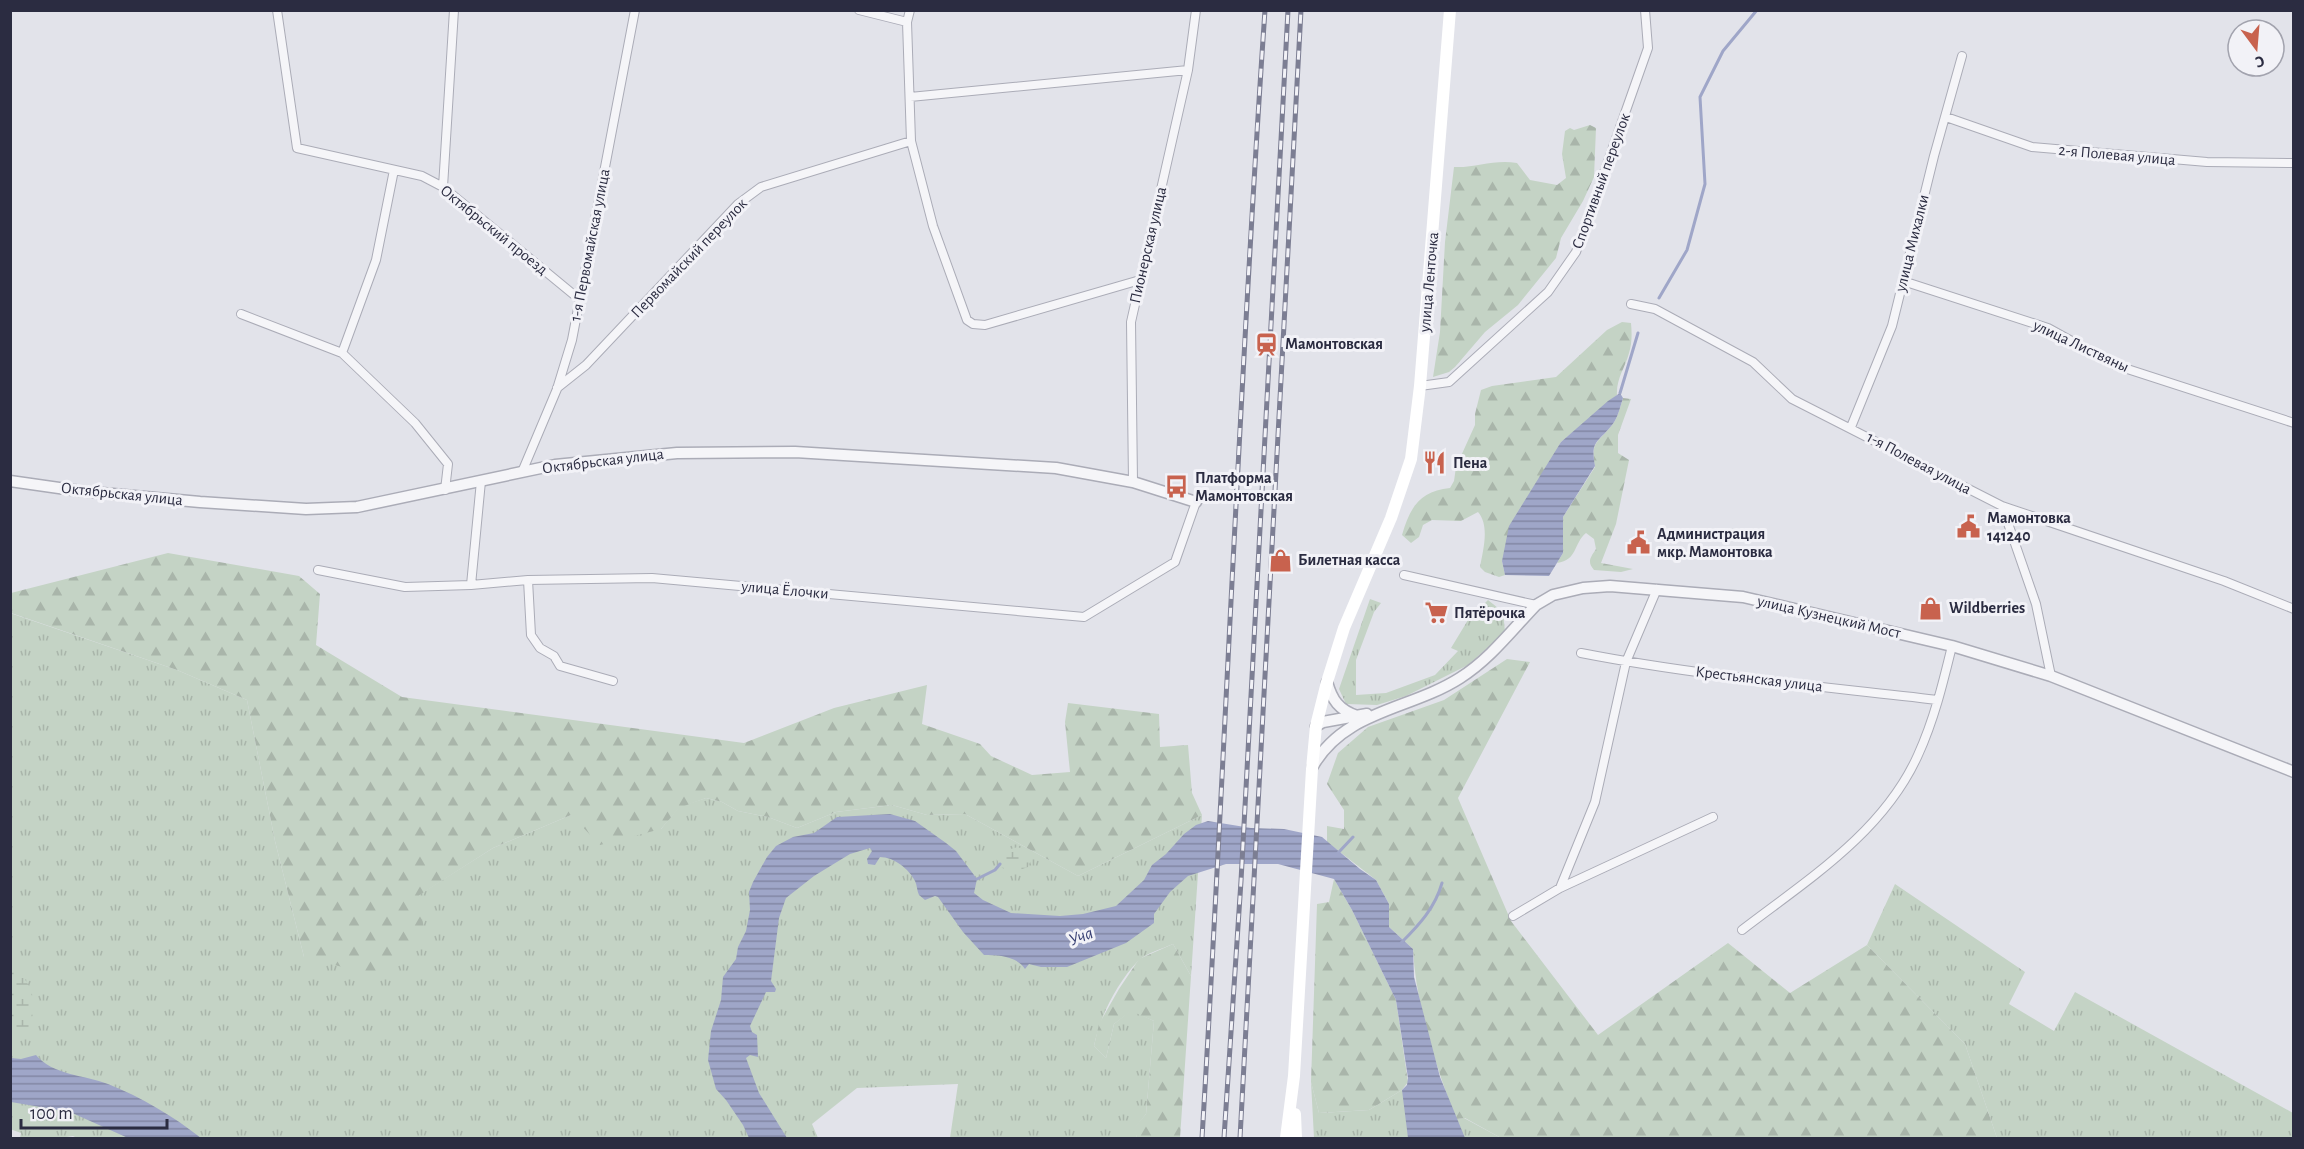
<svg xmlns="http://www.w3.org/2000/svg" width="2304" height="1149" font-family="'Alegreya Sans',sans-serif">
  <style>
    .grass { fill: url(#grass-tufts) }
    .forest { fill: url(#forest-firs) }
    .wetland { fill: url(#wetland-marsh) }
    .water { fill: url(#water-rules) }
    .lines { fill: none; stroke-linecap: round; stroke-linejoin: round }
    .stream { stroke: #9fa6c8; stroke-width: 3 }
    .minor-casing { stroke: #abacb7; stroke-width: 10 }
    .tertiary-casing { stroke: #abacb7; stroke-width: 13 }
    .minor { stroke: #f5f5f8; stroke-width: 8 }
    .tertiary { stroke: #f5f5f8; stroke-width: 10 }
    .secondary { stroke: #fff; stroke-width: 12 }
    .rail-casing { stroke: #7c7e93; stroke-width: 5 }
    .rail { stroke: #f2f2f7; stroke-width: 3; stroke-dasharray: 9; stroke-linecap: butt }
    .labels { text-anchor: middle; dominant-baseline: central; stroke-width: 6; stroke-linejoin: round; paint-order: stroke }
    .street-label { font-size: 16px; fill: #2b2c41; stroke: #f2f2f7 }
    .poi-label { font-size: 16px; font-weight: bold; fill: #2b2c41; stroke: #f2f2f7; text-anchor: start }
    .water-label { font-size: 18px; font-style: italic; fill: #373f73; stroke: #f2f2f7 }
  </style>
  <defs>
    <pattern id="grass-tufts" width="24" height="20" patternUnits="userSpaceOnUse" patternTransform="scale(1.5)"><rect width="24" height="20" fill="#c4d3c5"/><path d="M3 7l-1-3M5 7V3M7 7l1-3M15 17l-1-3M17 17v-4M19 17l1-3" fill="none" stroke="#a9b5aa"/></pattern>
    <pattern id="forest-firs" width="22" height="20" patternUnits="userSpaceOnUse" patternTransform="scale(1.5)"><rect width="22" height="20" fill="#c4d3c5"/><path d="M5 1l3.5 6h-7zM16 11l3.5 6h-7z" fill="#a9b5aa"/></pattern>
    <pattern id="wetland-marsh" width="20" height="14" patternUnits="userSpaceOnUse" patternTransform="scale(1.5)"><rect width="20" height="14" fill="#c4d3c5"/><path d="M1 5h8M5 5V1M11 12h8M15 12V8" fill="none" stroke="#a9b5aa"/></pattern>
    <pattern id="water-rules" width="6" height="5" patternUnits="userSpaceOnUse" patternTransform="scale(1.5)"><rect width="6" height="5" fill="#9fa6c8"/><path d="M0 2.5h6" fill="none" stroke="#8287a4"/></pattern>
  </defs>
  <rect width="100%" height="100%" fill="#e2e3ea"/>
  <!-- grass -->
  <path class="grass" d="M1370,599L1381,603L1374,612L1356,660V695L1386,693L1435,675L1458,651L1451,648L1468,620L1488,600L1503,612L1505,632L1468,665L1406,696L1377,705L1346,704L1339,689Z
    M10,613L177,670L247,700L275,841L304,957L417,896L493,848L571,815L661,829L679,807L706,798L722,802L738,811L768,817L797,828L836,812L892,805L927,815L965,814L1078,876L1202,815L1191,976L1173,944C1162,949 1146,953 1138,961C1117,983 1100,1016 1094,1046L1106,1058L1114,1024L1131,1010L1154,1021L1146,1114L1135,1128L1137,1138H950L958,1084L857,1088L812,1124L818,1138H77L73,1136L60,1138H20L21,1133L10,1129Z
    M1895,884L2025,972L2009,1004L2054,1031L2075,992L2293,1113V1138H1997L1965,1044L1867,945Z
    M1311,1082L1319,1113L1369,1110L1402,1090L1456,1119L1464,1118L1501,1138H1314Z"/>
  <!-- forest -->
  <path class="forest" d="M1590,125L1596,128L1594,177L1583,201L1561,238L1556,258L1518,305L1485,332L1455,367L1449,372L1433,377L1440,332L1445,242L1454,167C1476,168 1494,159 1517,163L1530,180L1557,185L1566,178L1562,154L1565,131L1570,128L1574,130Z
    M1622,322L1631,323C1632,333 1632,344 1629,353C1625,368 1616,379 1617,395L1561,442L1502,561L1505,575L1499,577L1485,572L1480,567C1483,550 1490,526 1478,512L1461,521L1432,520L1423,525L1419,537L1411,543L1402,535C1410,507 1420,491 1450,488L1454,481L1456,467L1475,425V414L1481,390L1492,386L1556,377L1607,330Z
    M1623,398L1631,399L1618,435V453L1629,460L1616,524L1601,563L1633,569L1621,572L1594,570C1587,562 1590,558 1596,549L1594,539L1586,533C1573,544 1578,560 1557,563L1563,553V517L1595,467C1590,441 1598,443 1612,425C1618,418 1620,407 1623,398Z
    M168,553L299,576L320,594L316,645L402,697L744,743L834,708L927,685L922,724L980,744L991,756L1032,775L1070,772L1065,722L1068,703L1159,714L1160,747L1188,745L1192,793L1202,815L1078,876L965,814L927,815L892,805L836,812L797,828L768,817L738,811L722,802L706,798L679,808L661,829L600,845L571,815L493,848L418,896L425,934L373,975L304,957L275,841L247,700L177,670L11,613V593Z
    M1507,659L1530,662L1458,798L1511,921L1598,1035L1728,943L1790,993L1867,945L1965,1044L1997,1138H1501L1465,1118L1456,1119C1436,1066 1416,1007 1413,949L1389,927V904L1376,880L1327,842V826L1344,829V810L1327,784L1338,753L1368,727L1444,700Z
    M1334,879L1352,910L1396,1000L1408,1082L1402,1090L1369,1110L1319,1113L1311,1082L1317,904L1329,902Z
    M1173,944L1191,976L1180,1138H1137L1134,1128L1146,1114L1154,1021L1131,1011L1114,1024L1106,1058L1094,1046L1099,1024L1119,989L1139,959Z"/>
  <!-- wetland -->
  <path class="wetland" d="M1018,847L1033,855L1028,867L1010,873L1001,867L996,858L1003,851Z
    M10,962C32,984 40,1000 28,1030L11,1029Z"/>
  <!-- water -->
  <path class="water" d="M1620,393L1623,398C1620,407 1618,418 1612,425C1598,443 1590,440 1595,466L1563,517V553L1549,576L1505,575L1502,561L1509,526L1561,442L1608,401Z
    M890,814L915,821L946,843L956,851L977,879L974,893L983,900L1011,913L1060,916L1083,914L1116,906L1144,880L1152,865L1166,854L1184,834L1196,825L1208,821L1251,828L1284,829L1322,837L1360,869L1376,880L1389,904V927L1413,949L1414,977L1440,1077L1465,1138H1408L1402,1090L1407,1085L1408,1078L1396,1000L1352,910L1334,879L1278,864H1226L1188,876L1170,892L1154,914V923L1126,943L1067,967H1041L1029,964L1025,969C1017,956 998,955 984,955L963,932L938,897L935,896L925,900L919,895C917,891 917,885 915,881C909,869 894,857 880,857L875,865L868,864L867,859L872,851L870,848L850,854L814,876L786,898L779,918L771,981L776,989L775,992H766L750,1026L752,1032L757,1035L758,1057L750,1055L746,1058L759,1093L787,1138H749L743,1125L726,1100L716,1089L708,1060L711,1031L721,1000L723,977L736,959L738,947L746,931L750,910L749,892L753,882L767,857L776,846L793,837L814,833L837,817Z
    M36,1055C52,1075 85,1075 108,1084C141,1097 173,1116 201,1138H128L70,1112L11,1102V1058L21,1059Z"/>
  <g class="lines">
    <!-- stream -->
    <path class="stream" d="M1659,298L1687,250L1705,184L1700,97L1723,51L1757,10
      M1620,393L1638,333
      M1338,853L1353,837
      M977,879L995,870L1000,864
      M1401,943C1419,925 1435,908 1442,883"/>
    <defs>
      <path id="minor" d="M277,10L297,148L422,176L443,187L579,299
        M859,10L907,22
        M910,10L907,22L911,141L933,226L967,320L973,324L985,325L1140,280
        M910,97L1188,70
        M1946,117L2032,147L2207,162L2294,163
        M443,187L454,10
        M1903,281L2048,328L2115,365L2294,423
        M1631,304L1655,309L1753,362L1792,399L2002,506L2224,581L2294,609
        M241,314L342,353L415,423L448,464L445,490
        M342,353L376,260L394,170
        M1420,386L1449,382L1548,292L1576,252L1648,48L1645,10
        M557,388L586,365L738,204L761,187L911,141
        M1851,427L1892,326L1934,156L1962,56
        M522,472L557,389L572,340L635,10
        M1133,482L1131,322L1188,70L1196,10
        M2002,506L2036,604L2051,676
        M318,570L405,587L471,585L528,580L652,578L1084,617L1175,562L1196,502
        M1404,575L1536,605
        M528,580L531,635L540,648L554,656L560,666L613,681
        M471,585L481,481
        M1581,653C1699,676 1819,686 1938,700
        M1560,888L1595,802L1626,662L1657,589
        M1513,916L1560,888L1713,817
        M1742,930C1807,880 1883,833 1918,755C1934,720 1943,683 1952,646"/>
      <path id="tertiary" d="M10,481L80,491L200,502L306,509L357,507L555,465L677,453L795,452L1056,468L1133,482L1196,502
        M1327,682C1332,700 1339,710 1357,716
        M1316,726L1323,722L1367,714
        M1313,766C1345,710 1410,710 1460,678C1490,659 1511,631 1536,605L1553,595L1583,588L1610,586L1743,597L1952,646L2051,676L2294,772"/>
    </defs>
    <!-- minor casing -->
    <use href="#minor" class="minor-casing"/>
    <!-- tertiary casing -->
    <use href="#tertiary" class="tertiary-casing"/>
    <!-- minor -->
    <use href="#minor" class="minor"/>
    <!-- tertiary -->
    <use href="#tertiary" class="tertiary"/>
    <!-- secondary -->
    <path class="secondary" d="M1295,1114L1296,1138
      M1286,1138L1294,1076L1312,769L1316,726L1327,682L1344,628L1391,518L1411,459L1420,386L1450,10"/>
    <defs>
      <path id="rail" d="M1202,1138C1225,763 1239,386 1265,10
        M1224,1138L1241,881L1288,10
        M1240,1138L1301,10"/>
    </defs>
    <!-- rail casing -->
    <use href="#rail" class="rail-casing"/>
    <!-- rail -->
    <use href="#rail" class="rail"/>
  </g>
  <!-- icons -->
  <defs>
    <symbol id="station-bare" viewBox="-9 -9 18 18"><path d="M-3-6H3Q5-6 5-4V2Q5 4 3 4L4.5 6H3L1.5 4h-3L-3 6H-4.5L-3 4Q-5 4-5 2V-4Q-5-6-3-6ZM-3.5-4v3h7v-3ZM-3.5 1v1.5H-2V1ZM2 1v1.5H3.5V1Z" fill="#c8624e" stroke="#f2f2f7" stroke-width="2.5" paint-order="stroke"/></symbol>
    <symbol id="restaurant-bare" viewBox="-9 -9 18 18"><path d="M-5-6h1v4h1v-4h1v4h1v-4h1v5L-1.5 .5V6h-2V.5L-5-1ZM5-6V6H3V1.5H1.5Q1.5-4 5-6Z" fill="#c8624e" stroke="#f2f2f7" stroke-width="2.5" paint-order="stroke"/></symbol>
    <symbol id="bus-bare" viewBox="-9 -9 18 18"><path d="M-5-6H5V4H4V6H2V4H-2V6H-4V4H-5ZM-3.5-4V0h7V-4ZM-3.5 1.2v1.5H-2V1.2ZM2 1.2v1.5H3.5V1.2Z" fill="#c8624e" stroke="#f2f2f7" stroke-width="2.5" paint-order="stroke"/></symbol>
    <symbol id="civic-bare" viewBox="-9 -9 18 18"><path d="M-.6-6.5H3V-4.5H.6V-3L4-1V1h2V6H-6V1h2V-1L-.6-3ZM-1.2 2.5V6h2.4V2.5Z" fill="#c8624e" stroke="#f2f2f7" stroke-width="2.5" paint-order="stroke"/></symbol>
    <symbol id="shop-bare" viewBox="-9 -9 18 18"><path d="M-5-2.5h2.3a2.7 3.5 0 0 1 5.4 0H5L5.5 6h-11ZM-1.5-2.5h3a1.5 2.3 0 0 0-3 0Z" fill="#c8624e" stroke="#f2f2f7" stroke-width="2.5" paint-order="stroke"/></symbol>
    <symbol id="supermarket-bare" viewBox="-9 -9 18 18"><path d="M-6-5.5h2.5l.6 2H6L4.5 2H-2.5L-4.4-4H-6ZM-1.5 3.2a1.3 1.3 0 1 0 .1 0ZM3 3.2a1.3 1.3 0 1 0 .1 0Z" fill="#c8624e" stroke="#f2f2f7" stroke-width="2.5" paint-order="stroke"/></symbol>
  </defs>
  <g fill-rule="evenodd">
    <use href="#station-bare" x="1250" y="328" width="33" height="33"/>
    <use href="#restaurant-bare" x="1418" y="446" width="33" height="33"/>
    <use href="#bus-bare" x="1160" y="470" width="33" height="33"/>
    <use href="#civic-bare" x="1952" y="510" width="33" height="33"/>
    <use href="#civic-bare" x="1622" y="526" width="33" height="33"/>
    <use href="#shop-bare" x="1264" y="544" width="33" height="33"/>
    <use href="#shop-bare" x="1914" y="592" width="33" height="33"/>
    <use href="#supermarket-bare" x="1420" y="596" width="33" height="33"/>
  </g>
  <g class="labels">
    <!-- street labels -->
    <g class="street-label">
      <text transform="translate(2117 155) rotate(5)">2-я Полевая улица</text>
      <text transform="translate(1601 181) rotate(-70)">Спортивный переулок</text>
      <text transform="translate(494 230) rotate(39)">Октябрьский проезд</text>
      <text transform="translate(1912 243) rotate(-76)">улица Михалки</text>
      <text transform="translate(590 245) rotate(-79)">1-я Первомайская улица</text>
      <text transform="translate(1148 245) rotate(-77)">Пионерская улица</text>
      <text transform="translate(689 258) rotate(-46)">Первомайский переулок</text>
      <text transform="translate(1429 282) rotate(-85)">улица Ленточка</text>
      <text transform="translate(2081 346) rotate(25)">улица Листвяны</text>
      <text transform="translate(603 461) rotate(-7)">Октябрьская улица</text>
      <text transform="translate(1919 463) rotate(28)">1-я Полевая улица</text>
      <text transform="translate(122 494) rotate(6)">Октябрьская улица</text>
      <text transform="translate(785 590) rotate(5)">улица Ёлочки</text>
      <text transform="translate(1829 617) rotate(13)">улица Кузнецкий Мост</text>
      <text transform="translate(1759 679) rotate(7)">Крестьянская улица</text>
    </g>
    <!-- poi labels -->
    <g class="poi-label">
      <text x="1285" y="344">Мамонтовская</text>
      <text x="1453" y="463">Пена</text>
      <text x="1195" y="478">Платформа<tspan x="1195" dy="18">Мамонтовская</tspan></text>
      <text x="1987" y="518">Мамонтовка<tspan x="1987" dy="18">141240</tspan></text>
      <text x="1657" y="534">Администрация<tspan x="1657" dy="18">мкр. Мамонтовка</tspan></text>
      <text x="1298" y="560">Билетная касса</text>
      <text x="1949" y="608">Wildberries</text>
      <text x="1454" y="613">Пятёрочка</text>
    </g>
    <!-- water labels -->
    <g class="water-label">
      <text transform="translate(1081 937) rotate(-21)">Уча</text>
    </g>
  </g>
  <!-- border -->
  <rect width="2304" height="1149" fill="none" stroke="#2b2c41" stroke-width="24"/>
  <!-- north arrow -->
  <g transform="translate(2256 48) rotate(164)"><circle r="28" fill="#f2f2f7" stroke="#a2a3ae" stroke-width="1.5"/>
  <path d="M0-4.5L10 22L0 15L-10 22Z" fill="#c8624e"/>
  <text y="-9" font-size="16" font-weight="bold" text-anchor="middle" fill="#2b2c41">С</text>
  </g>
  <!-- scale -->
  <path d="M21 1119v9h146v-9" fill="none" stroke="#2b2c41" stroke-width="3"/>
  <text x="30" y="1119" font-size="18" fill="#2b2c41" stroke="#f2f2f7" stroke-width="4.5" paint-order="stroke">100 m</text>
</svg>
